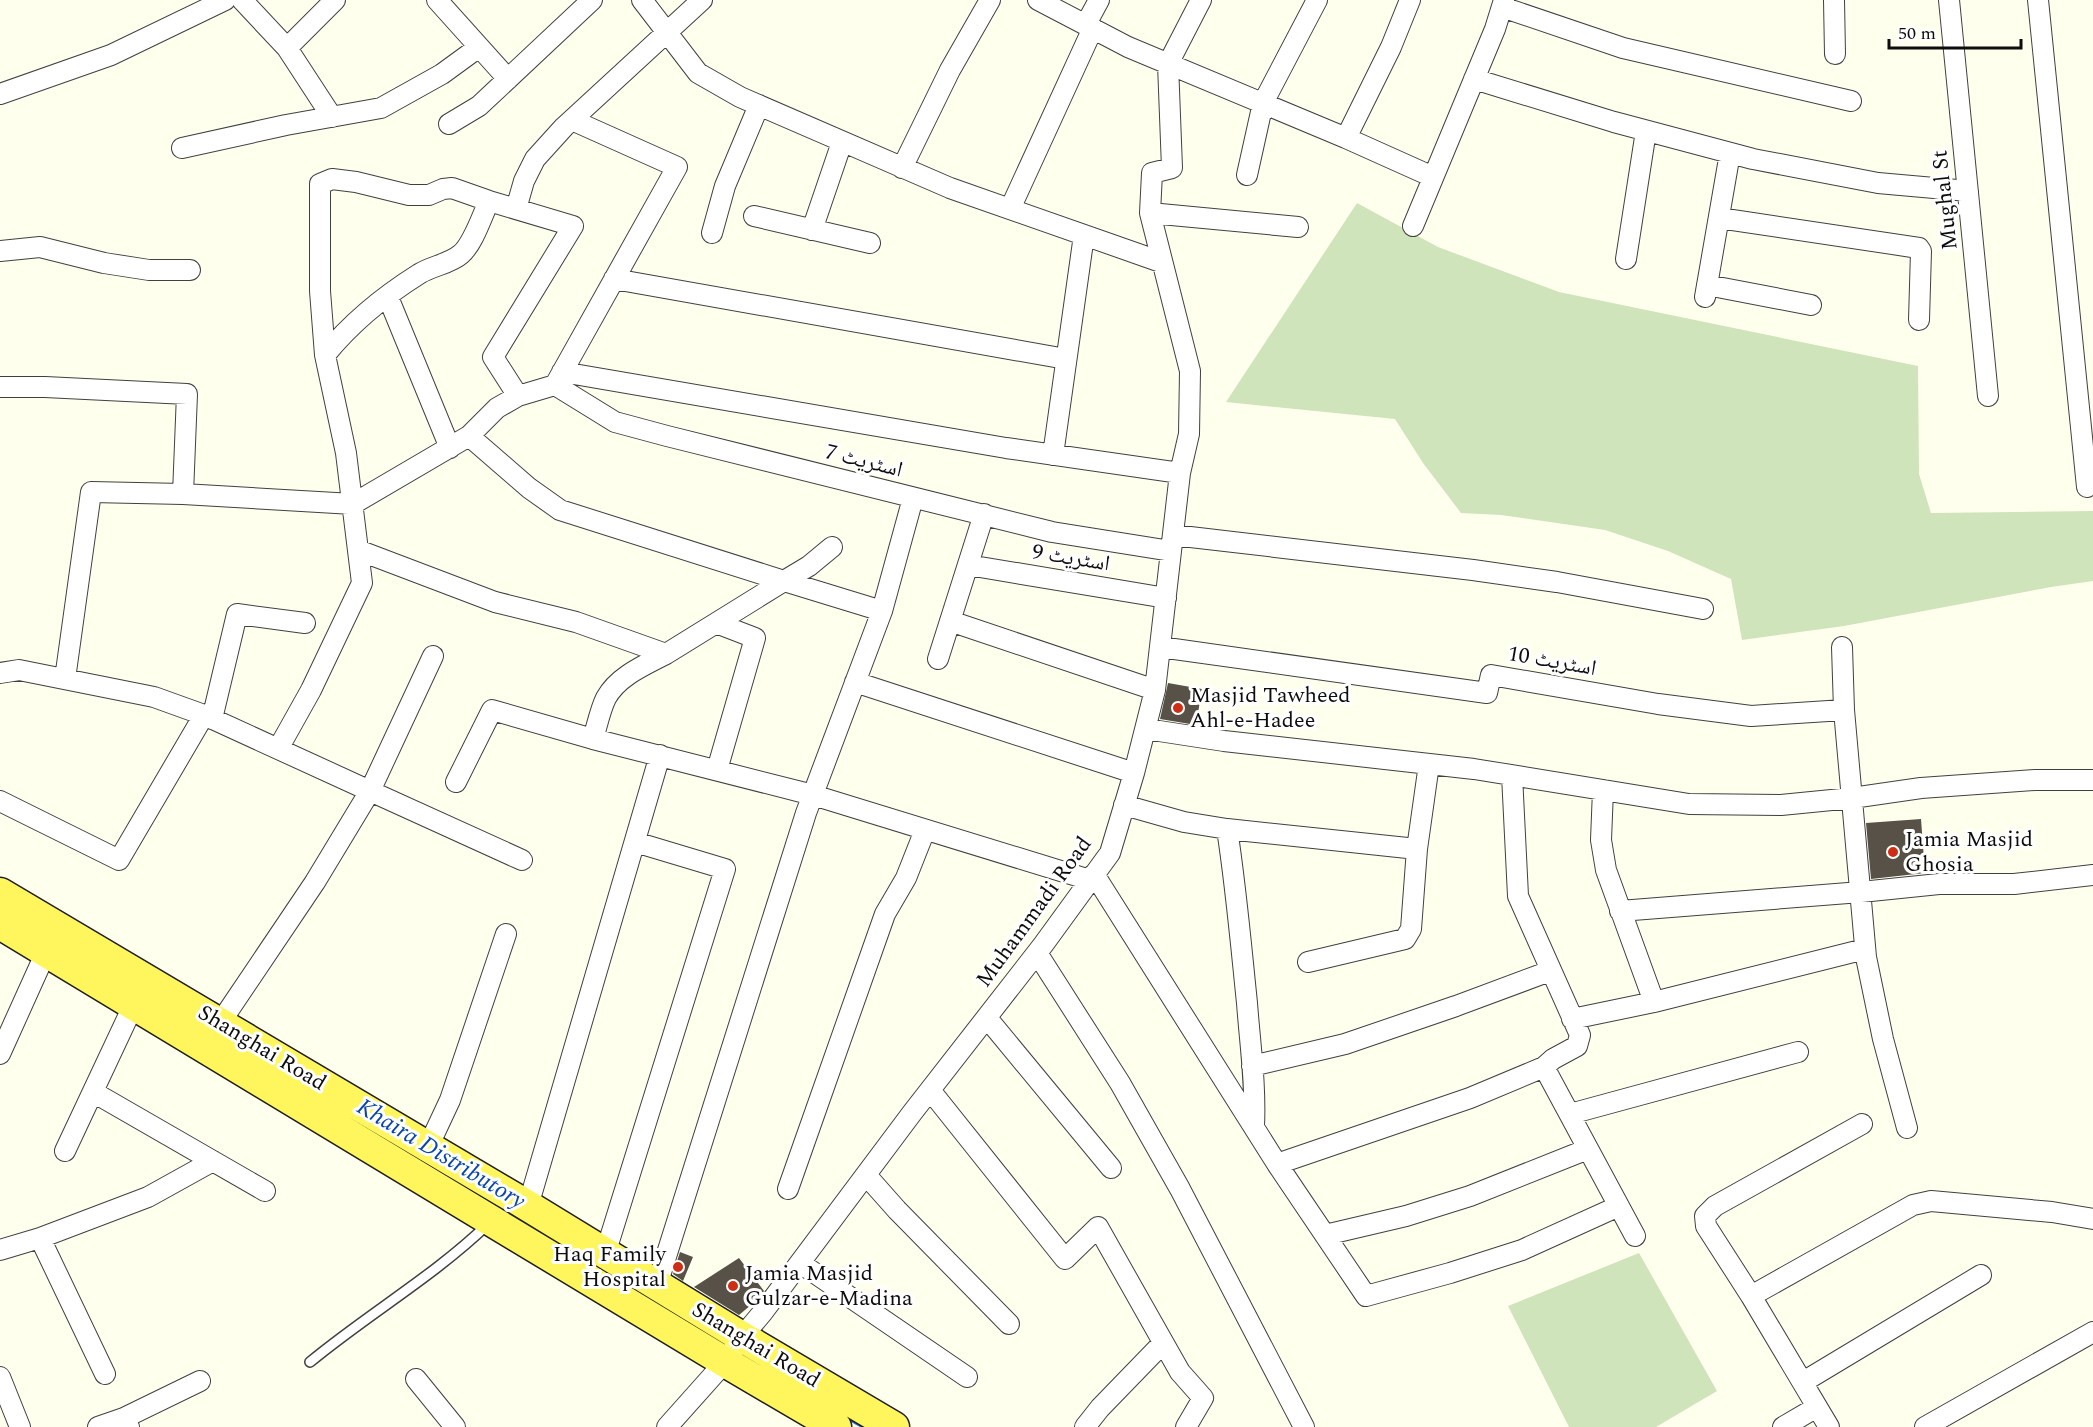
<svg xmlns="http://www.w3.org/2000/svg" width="2093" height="1427" font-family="Spectral,'Noto Naskh Arabic',serif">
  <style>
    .cemetery { fill: #cfe4bb }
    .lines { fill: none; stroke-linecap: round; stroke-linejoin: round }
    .stream { stroke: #2a74dc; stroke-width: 5 }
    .building { fill: #575148 }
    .service-casing { stroke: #404040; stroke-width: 12 }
    .minor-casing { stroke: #404040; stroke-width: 22 }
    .primary-casing { stroke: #1e1e1e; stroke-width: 33 }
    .service { stroke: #fff; stroke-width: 9 }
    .minor { stroke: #fff; stroke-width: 20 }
    .primary { stroke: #fff65d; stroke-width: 30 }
    .poi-dot { fill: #cc2f16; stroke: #fff; stroke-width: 2 }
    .labels { text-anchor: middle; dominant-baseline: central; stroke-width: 6; stroke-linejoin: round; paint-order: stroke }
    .street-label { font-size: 22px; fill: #0d0d0d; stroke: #fff }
    .poi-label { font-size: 22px; fill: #0d0d0d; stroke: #fff; text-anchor: start }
    .water-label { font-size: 24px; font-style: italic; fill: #0946ac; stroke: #fff }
  </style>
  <rect width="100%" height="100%" fill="#ffffed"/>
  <!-- cemetery -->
  <path class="cemetery" d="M1357,203L1438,247L1559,292L1918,366L1919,474L1931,513L2093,511V581L2051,587L1844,626L1742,640L1731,579L1668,551L1605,530L1501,515L1461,513L1423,463L1395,419L1226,402Z
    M1639,1253L1717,1391L1656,1427H1569L1508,1306Z"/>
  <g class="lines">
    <!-- stream -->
    <path class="stream" d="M665,1308L724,1343
      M840,1413L865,1427"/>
  </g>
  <!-- building -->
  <path class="building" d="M1168,683L1202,689L1196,725L1160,719Z
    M1921,819L1925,873L1871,879L1866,823Z
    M680,1252L693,1257L683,1281L673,1274Z
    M739,1258L764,1291L757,1300L739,1315L694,1287Z"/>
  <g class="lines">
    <defs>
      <path id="service" d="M310,1362C368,1314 434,1276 488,1224"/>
      <path id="minor" d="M242,0L287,48L332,117
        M437,0L508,79
        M642,0L698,73L740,97L950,188L1161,262
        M1038,0L1128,47L1346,138L1433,177
        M1834,0L1835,54
        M1949,0L1988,396
        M2038,0L2087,487
        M1502,7L1623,48L1851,101
        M1086,24L1099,0
        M287,48L335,0
        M1474,79L1614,122L1753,159L1878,183L1968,191
        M0,94L111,55L225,0
        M449,124L479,106L592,0
        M1346,138L1391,47L1410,0
        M182,148L286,125L381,108L442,74L479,47
        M902,168L950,70L990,0
        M1247,175L1263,103L1317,0
        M516,209L524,181L535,159L564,127L702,0
        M1010,209L1093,28
        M1150,213L1298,227
        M754,216L870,243
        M1719,218L1919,248L1921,251L1919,320
        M1413,226L1495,29L1504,0
        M812,230L842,142
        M712,233L725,186L759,105
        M0,251L40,247L104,263L149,270H190
        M1626,259L1646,131
        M614,279L1066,359
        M1707,285L1811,305
        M388,297L450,448
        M1705,297L1730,153
        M325,355C351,323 384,296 419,274C431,266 450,264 461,254C473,244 482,216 489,201
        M562,372L1006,448L1180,473
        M555,385L615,422L667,436L1052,532L1171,551
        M0,387H45L187,394L183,494L353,504L469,436L529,488L560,510L784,581L809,566L832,547
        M469,436L497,408L518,396L555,385L677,167L572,120
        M1053,455L1084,235
        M1173,535L1473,570L1557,582L1703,609
        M358,550L495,602L576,622L666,654L784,581L882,611
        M968,565L1166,598
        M950,621L1155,690
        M716,623L755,638L717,770
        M1160,647L1487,693L1491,675L1658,704L1751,716L1844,710
        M1842,647L1844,710L1866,957L1883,1039L1907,1128
        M666,654C645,665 618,676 606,698C600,710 597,726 593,739L813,795L1090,880
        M433,656L370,791L522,860
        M938,659L984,514
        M0,673L19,670L154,697L204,715L119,860L0,801
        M65,679L91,492L183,494
        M855,682L1134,773
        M204,715L370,791L315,882L220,1023
        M212,719L237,614L305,623
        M1146,729L1224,741L1474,769L1689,804L1781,805L1852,798L1921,788L2035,780H2093
        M278,749L311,690L362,583L346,453L325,355L320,291V184L332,179L356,182L409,195H429L443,189L452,188L489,201L573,226L493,357L518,396
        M1512,775L1518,896L1580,1035L1577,1046L1553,1059L1544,1067L1635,1236
        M456,782L492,710L593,739
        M1603,790L1601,840L1606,870L1654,1002
        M1124,805L1184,822L1227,829L1417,849
        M1227,829C1236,887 1241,945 1247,1003C1250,1044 1256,1085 1254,1126
        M1094,874L1277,1164L1366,1296L1450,1273L1522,1250L1619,1206
        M1620,911L1861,892L1939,884H2014L2093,875
        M1037,953L1120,1083L1180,1189L1304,1427
        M1308,962L1405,939L1411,929L1417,849L1429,764
        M987,1018L1111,1168
        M1572,1019L1654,1002L1865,949
        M0,1054L46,952
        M1252,1066L1345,1044L1456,1006L1550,971
        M930,1090L1065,1259L1098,1227L1180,1372L1203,1398L1186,1427
        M93,1092L265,1191
        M1570,1114L1798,1052
        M428,1147L450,1100L506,934
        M65,1151L134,1004
        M1277,1164L1470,1098L1544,1067
        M866,1175L897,1210L1009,1324
        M788,1189L885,914L906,878L925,830
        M528,1206L660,755
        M1325,1235L1406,1216L1470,1196L1588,1149
        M40,1238L105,1374
        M0,1250L40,1238L148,1197L213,1161
        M605,1254L725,869L635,842
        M800,1263L967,1377
        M657,1285L806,813L882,611L913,498
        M1751,1296L1913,1205L1931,1201L2052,1212L2093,1219
        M0,1377L20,1427
        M416,1379L455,1427
        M1803,1382L1981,1275
        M98,1427L124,1418
        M129,1427L124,1418L200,1381
        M667,1427L725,1362L742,1337L763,1312L912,1113L1043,945L1110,853L1134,773L1155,690L1180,473L1189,434L1190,371L1150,213L1152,173L1172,168L1168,64L1201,0
        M1085,1427L1100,1408L1163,1343
        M1783,1427L1817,1407
        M1829,1427L1751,1296L1706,1226L1705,1216L1715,1206L1862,1124
        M1925,1427L2093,1332"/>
      <path id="primary" d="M0,893L528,1206L742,1337L894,1427
        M0,924L725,1362L836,1427"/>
    </defs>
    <!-- service casing -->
    <use href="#service" class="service-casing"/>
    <!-- minor casing -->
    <use href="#minor" class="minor-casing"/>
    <!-- primary casing -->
    <use href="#primary" class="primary-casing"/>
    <!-- service -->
    <use href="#service" class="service"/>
    <!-- minor -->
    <use href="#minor" class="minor"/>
    <!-- primary -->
    <use href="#primary" class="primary"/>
  </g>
  <!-- markers -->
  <g class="poi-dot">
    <circle cx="1178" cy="708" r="6"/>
    <circle cx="1893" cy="852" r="6"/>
    <circle cx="678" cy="1267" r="6"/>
    <circle cx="733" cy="1286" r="6"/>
  </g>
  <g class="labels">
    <!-- street labels -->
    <g class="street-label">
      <text transform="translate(1945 200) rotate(-96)">Mughal St</text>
      <text transform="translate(864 461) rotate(14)">اسٹریٹ 7</text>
      <text transform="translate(1071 558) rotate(9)">اسٹریٹ 9</text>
      <text transform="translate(1552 661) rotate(10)">اسٹریٹ 10</text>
      <text transform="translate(1034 912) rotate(-54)">Muhammadi Road</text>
      <text transform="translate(262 1048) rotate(31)">Shanghai Road</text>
      <text transform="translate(756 1345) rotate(31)">Shanghai Road</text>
    </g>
    <!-- poi labels -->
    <g class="poi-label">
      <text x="1190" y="695">Masjid Tawheed<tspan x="1190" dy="25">Ahl-e-Hadee</tspan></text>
      <text x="1905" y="839">Jamia Masjid<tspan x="1905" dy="25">Ghosia</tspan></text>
      <text x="666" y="1254" text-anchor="end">Haq Family<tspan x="666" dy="25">Hospital</tspan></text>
      <text x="745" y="1273">Jamia Masjid<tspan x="745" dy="25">Gulzar-e-Madina</tspan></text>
    </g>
    <!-- water labels -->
    <g class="water-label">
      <text transform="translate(441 1154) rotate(31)">Khaira Distributory</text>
    </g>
  </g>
  <!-- scale -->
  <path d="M1889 39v9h132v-9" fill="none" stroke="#0d0d0d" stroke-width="3"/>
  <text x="1898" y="39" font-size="18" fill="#0d0d0d" stroke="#ffffff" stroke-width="4.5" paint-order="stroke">50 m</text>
</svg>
